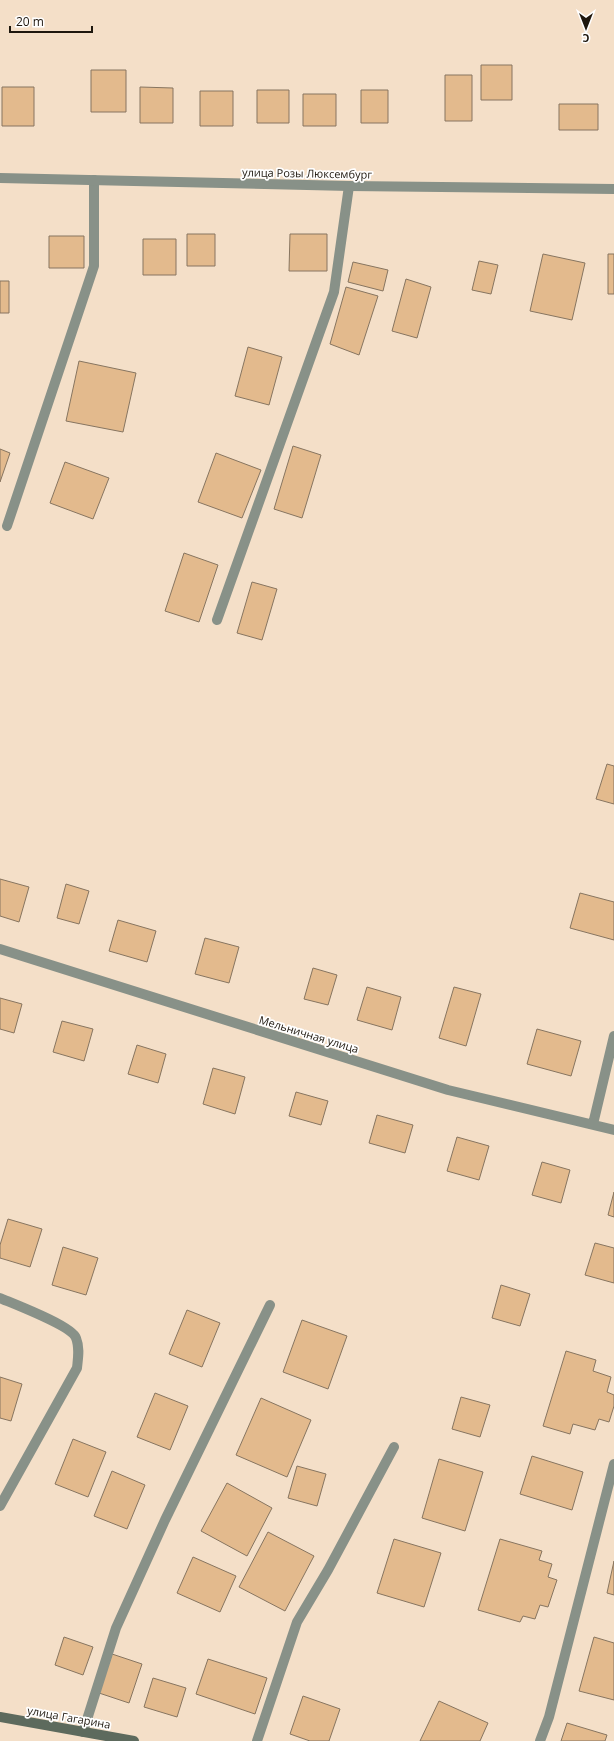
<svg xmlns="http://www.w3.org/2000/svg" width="614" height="1741" font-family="'Open Sans',sans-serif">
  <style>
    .building { fill: #e3ba8d; stroke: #877560 }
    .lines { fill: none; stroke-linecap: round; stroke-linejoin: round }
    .lane { stroke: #889188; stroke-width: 10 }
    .street { stroke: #889188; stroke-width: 10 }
    .secondary { stroke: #5d6a5d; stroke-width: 10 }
    .labels { text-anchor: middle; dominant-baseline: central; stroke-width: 3.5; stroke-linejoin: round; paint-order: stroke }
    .street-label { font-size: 11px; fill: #1e170e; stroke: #fff }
  </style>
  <rect width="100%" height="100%" fill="#f4dfc8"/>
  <!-- building -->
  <path class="building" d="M481,65H512V100H481Z
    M91,70H126V112H91Z
    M445,75H472V121H445Z
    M2,87H34V126H2Z
    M140,87L173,88V123H140Z
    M257,90H289V123H257Z
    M361,90H388V123H361Z
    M200,91H233V126H200Z
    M303,94H336V126H303Z
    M559,104H598V130H559Z
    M187,234H215V266H187Z
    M290,234H327V271H289Z
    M49,236H84V268H49Z
    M143,239H176V275H143Z
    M543,254L585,263L572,320L530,311Z
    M608,254H614V294H608Z
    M479,261L498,265L491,294L472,290Z
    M353,262L388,270L383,291L348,282Z
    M406,279L431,287L417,338L392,331Z
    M0,281H9V313H0Z
    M346,287L378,296L359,355L330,344Z
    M248,347L282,357L269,405L235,396Z
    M79,361L136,373L123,432L66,421Z
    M293,446L321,455L302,518L274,509Z
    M0,449L10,453L0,482Z
    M216,453L261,470L242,518L198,502Z
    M65,462L109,478L93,519L50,503Z
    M184,553L218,565L199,622L165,611Z
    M252,582L277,589L262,640L237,633Z
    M607,764L614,766V804L596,799Z
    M0,879L29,887L19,922L0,916Z
    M66,884L89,891L79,924L57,918Z
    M580,893L614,902V940L570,928Z
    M118,920L156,931L147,962L109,951Z
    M205,938L239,947L229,983L195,974Z
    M313,968L337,975L328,1005L304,999Z
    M367,987L401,997L392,1030L357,1020Z
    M454,987L481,994L466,1046L439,1038Z
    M0,998L22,1004L14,1033L0,1029Z
    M62,1021L93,1029L84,1061L53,1052Z
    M537,1029L581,1041L571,1076L527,1064Z
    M137,1045L166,1054L158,1083L128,1074Z
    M213,1068L245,1077L235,1114L203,1104Z
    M296,1092L328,1101L321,1125L289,1116Z
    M377,1115L413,1125L405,1153L369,1143Z
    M457,1137L489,1146L479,1180L447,1171Z
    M542,1162L570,1170L561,1203L532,1195Z
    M614,1192V1217L608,1215Z
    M8,1219L42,1229L30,1267L0,1258V1245Z
    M595,1243L614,1248V1283L585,1275Z
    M63,1247L98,1258L86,1295L52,1285Z
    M501,1285L530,1294L520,1326L492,1318Z
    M187,1310L220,1323L202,1367L169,1354Z
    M302,1320L347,1336L328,1389L283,1372Z
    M566,1351L596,1360L593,1371L611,1377L607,1392L614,1395V1406L609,1422L599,1419L595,1430L573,1424L570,1434L543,1426Z
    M0,1377L22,1384L11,1421L0,1418Z
    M155,1393L188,1406L170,1450L137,1437Z
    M461,1397L490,1405L480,1437L452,1429Z
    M261,1398L311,1420L287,1477L236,1455Z
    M73,1439L106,1452L88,1497L55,1484Z
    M532,1456L583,1472L572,1510L520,1494Z
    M439,1459L483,1472L465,1531L422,1518Z
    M297,1466L326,1474L317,1506L288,1498Z
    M112,1471L145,1485L127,1529L94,1516Z
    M227,1483L272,1508L247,1556L201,1531Z
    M268,1532L314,1556L285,1611L239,1587Z
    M394,1539L441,1553L424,1607L377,1593Z
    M500,1539L542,1551L539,1560L552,1564L548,1577L557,1580L548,1607L540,1605L535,1619L523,1616L520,1622L478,1610Z
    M193,1557L236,1576L220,1612L177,1593Z
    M614,1561V1595L607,1593Z
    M64,1637L93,1647L83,1675L55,1665Z
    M594,1637L614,1643V1700L579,1691Z
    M112,1654L142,1664L129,1703L99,1693Z
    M208,1659L267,1678L255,1714L196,1694Z
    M153,1678L186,1688L177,1717L144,1707Z
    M303,1696L340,1709L329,1741H310L290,1734Z
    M439,1701L488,1723L480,1741H420Z
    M567,1723L607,1735L605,1741H561Z"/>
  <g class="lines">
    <!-- lane -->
    <path class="lane" d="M7,526L94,266V180
      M217,620L334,292L349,186
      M0,1298C14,1304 72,1326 76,1338C80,1348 78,1358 77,1368L0,1506
      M83,1732L116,1628L165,1520L270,1305
      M257,1741L297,1622L328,1570L394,1447"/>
    <!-- street -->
    <path class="street" d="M0,178L349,186L614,189
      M0,949L448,1090L614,1130
      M593,1124L614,1036
      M540,1741L549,1717L614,1464"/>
    <!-- secondary -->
    <path class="secondary" d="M0,1717L134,1741"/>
  </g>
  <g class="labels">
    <!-- street labels -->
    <g class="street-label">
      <text transform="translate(307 173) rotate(1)">улица Розы Люксембург</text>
      <text transform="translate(309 1034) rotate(17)">Мельничная улица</text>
      <text transform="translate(69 1717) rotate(10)">улица Гагарина</text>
    </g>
  </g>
  <!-- north arrow -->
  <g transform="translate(586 28) rotate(180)" stroke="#ffffff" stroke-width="3" paint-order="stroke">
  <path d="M0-3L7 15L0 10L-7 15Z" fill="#1e170e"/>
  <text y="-6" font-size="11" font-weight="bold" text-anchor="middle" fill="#1e170e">С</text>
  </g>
  <!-- scale -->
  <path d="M10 26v6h82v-6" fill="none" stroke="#1e170e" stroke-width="2"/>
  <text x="16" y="26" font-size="12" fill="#1e170e" stroke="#ffffff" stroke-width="3" paint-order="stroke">20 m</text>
</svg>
